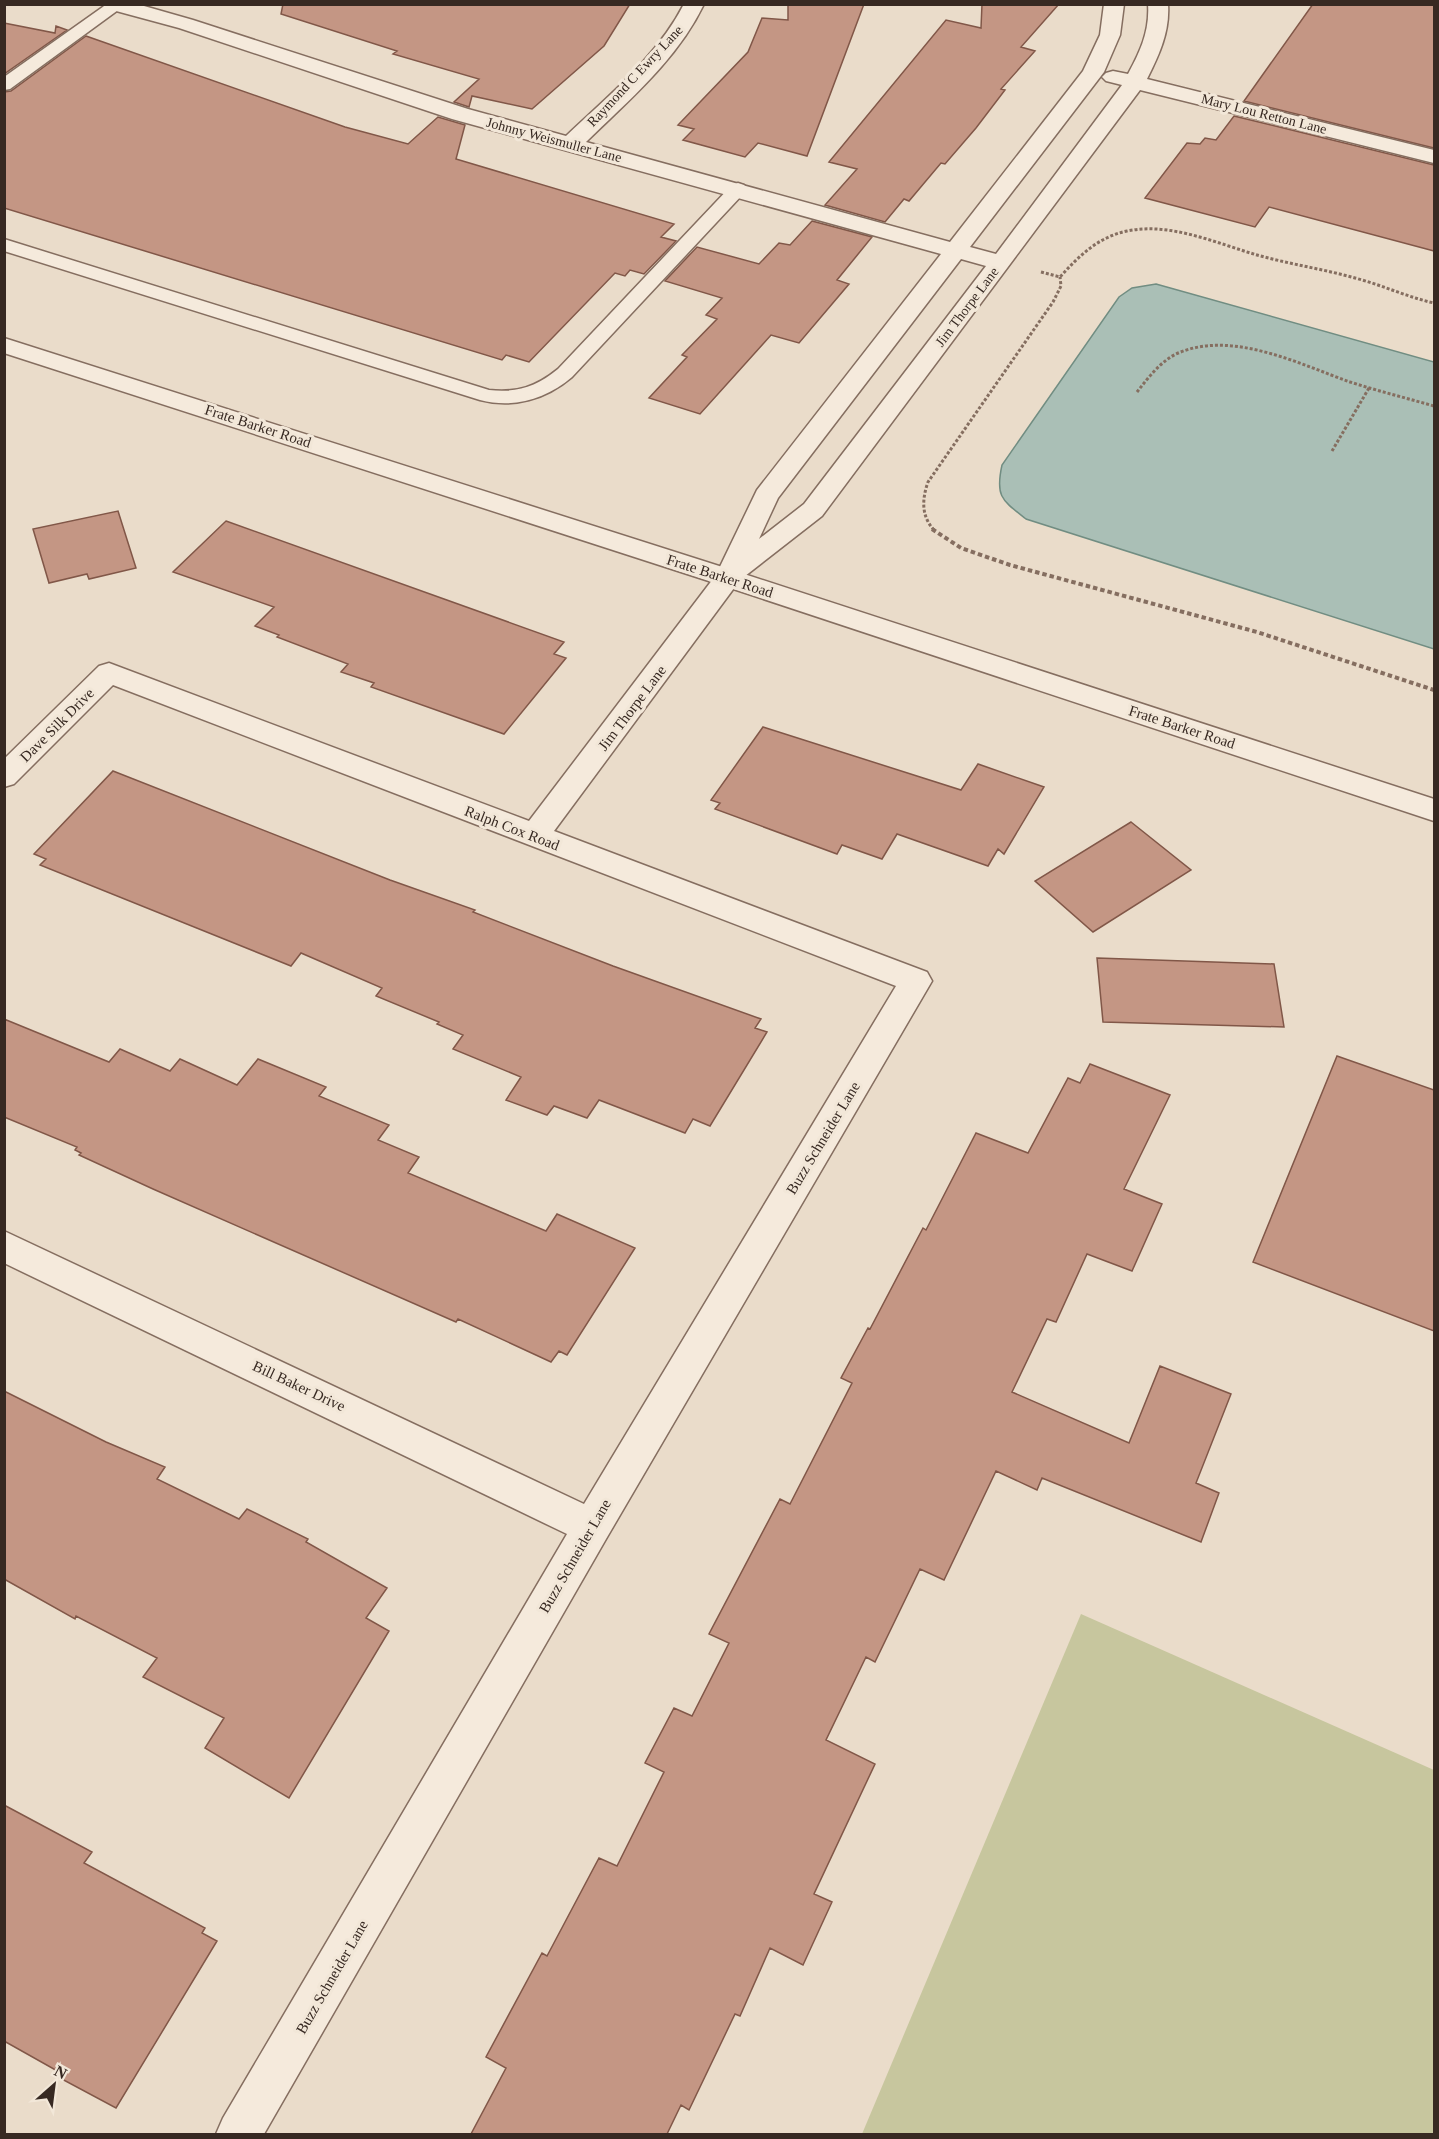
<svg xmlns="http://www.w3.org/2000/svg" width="1439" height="2139" font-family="Georgia,serif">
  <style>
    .green { fill: #c7c69e }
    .water { fill: #aabfb6; stroke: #718d82; stroke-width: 1.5 }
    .building { fill: #c49684; stroke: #815748; stroke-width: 1.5 }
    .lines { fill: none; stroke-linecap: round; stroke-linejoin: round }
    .service-casing { stroke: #856e60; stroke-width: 3 }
    .minor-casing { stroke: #856e60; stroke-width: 3 }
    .tertiary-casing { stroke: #856e60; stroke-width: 3 }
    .path-far1 { stroke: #856e60; stroke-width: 3; stroke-dasharray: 3 2; stroke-linecap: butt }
    .path { stroke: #856e60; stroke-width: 4; stroke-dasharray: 4.5 3; stroke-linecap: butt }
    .service { fill: #f5eadc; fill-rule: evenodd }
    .minor { fill: #f5eadc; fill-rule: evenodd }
    .tertiary { fill: #f5eadc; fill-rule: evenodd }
    .labels { text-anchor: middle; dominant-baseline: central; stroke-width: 6; stroke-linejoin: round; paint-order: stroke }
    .far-street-label { font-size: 14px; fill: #372922; stroke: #f2e7d8 }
    .street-label { font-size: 15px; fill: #372922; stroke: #f2e7d8 }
  </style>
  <rect width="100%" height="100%" fill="#eadcca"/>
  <!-- green -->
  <path class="green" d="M1081,1614L1434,1770V2134H862Z"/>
  <!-- water -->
  <path class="water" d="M1156,284L1434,362V649L1026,519C1002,500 995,497 1002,465L1119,297L1132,288Z"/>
  <!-- building -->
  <path class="building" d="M283,4H630L604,46L532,109L472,96L469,107L454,102L479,79L393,54L397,51L281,14Z
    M788,4H864L807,156L758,143L745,157L683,140L694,129L678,125L748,52L762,18L788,20Z
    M982,4H1059L1021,47L1035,51L1001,89L1005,90L976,128L945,164L941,163L909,201L904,199L885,222L825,205L857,169L829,162L946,20L981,28Z
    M1313,4H1434V148L1244,101Z
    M4,23L55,33L56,26L67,30L4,74Z
    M86,36L345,127L408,144L438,117L465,125L456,159L674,224L661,237L676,241L644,274L630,270L625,276L615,273L529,362L506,355L502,360L4,208V92L11,91Z
    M1234,116L1434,165V251L1269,207L1255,227L1145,198L1187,143L1200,144L1205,138L1216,140Z
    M812,221L872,237L837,280L849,284L799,343L771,335L700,414L649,398L687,357L682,355L717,319L706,315L722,298L665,281L697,247L759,264L779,243L790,245Z
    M118,511L136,568L89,579L87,574L49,583L33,529Z
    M226,521L564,642L554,654L566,658L504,734L371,687L374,683L341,672L348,664L277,637L279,635L255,626L274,607L173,572Z
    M763,727L961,790L978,764L1044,787L1004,854L998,849L988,866L897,834L882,859L842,845L837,854L715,809L720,803L711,800Z
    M113,771L390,880L475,910L473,912L613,966L761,1019L755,1028L767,1032L710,1126L693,1119L685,1133L599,1100L587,1118L554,1106L547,1115L506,1100L521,1077L453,1049L463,1035L437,1024L439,1022L376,996L382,988L301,953L291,966L40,865L46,859L34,854Z
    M1131,822L1191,870L1093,932L1035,881Z
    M1097,958L1274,964L1284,1027L1103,1022Z
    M4,1019L109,1062L120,1049L170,1071L180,1059L237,1085L258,1059L326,1087L319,1096L389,1125L378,1140L419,1157L408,1173L546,1231L557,1214L635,1248L567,1355L559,1351L551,1362L458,1319L456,1322L153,1189L79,1155L81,1153L75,1150L77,1147L4,1117Z
    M1337,1056L1434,1090V1331L1253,1262Z
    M1090,1064L1170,1095L1124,1189L1162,1204L1132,1271L1087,1254L1056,1322L1047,1319L1012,1392L1129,1443L1160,1366L1231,1394L1196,1483L1219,1493L1201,1542L1042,1478L1037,1490L996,1471L944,1580L920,1569L875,1662L866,1657L826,1740L875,1764L814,1894L832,1902L803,1965L770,1948L740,2016L735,2014L689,2110L681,2105L667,2134H471L506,2068L486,2057L542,1953L547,1956L599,1858L617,1866L664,1772L645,1763L674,1708L692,1716L729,1643L709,1634L780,1499L790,1504L852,1383L841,1378L868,1328L870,1329L923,1228L926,1230L976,1133L1028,1153L1068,1078L1080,1083Z
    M4,1391L106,1442L165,1467L157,1479L239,1519L247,1509L308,1539L306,1542L387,1588L366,1618L389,1631L289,1798L205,1748L224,1718L143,1677L157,1658L76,1616L75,1619L4,1579Z
    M4,1805L92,1852L84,1863L205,1928L202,1933L217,1941L116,2108L58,2077L61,2073L4,2041Z"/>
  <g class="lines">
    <defs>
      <path id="service" d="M107,4L125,5L10,89L4,90V77Z
        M738,183L744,185L747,189L744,193L572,377C546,399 514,409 480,400L4,251V239L489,390C517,393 536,387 558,369L732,185Z"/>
      <path id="minor" d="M102,4H137L193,20L468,109L566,136C608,96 657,57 684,4H704C677,60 629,100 586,142L950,242L1083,71L1100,35L1104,4H1124L1120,35L1104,72L970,247L996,254L1122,85L1106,81L1102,77L1106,73L1113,71L1128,74C1140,52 1150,31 1148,4H1168C1170,32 1159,55 1147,79L1434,150V163L1140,90L822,516L740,580L554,831L927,972L932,981L606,1539L264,2134H216L223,2118L567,1534L4,1263V1231L584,1504L896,986L113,685L14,784L4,787V759L99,666L109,663L529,821L716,575L757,490L941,254L452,119L179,28L105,8ZM961,259L986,266L804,504L759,539L778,498Z"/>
      <path id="tertiary" d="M4,338L738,572L1434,799V821L718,584L4,353Z"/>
    </defs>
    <!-- service casing -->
    <use href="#service" class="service-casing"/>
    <!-- minor casing -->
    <use href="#minor" class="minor-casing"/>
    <!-- tertiary casing -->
    <use href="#tertiary" class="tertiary-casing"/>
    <!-- path-far1 -->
    <path class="path-far1" d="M1041,272L1060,277C1079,256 1098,237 1127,231C1170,222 1216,243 1257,255C1289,264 1323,269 1355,278C1382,285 1407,297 1434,303
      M1137,392C1148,378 1160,362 1176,354C1231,329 1299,364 1350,382C1378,391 1406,398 1434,406
      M1332,451L1369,388
      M934,530C921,516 922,499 928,482L1053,302L1061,286L1060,277"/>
    <!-- path -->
    <path class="path" d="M932,529L961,548L1010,565L1257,632L1434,690"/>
    <!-- service -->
    <use href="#service" class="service"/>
    <!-- minor -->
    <use href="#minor" class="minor"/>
    <!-- tertiary -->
    <use href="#tertiary" class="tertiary"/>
  </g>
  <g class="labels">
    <!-- far-street labels -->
    <g class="far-street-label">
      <text transform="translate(635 76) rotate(-47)">Raymond C Ewry Lane</text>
      <text transform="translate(1264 114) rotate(14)">Mary Lou Retton Lane</text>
      <text transform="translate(554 140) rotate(15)">Johnny Weismuller Lane</text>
      <text transform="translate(967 307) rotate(-53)">Jim Thorpe Lane</text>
    </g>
    <!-- street labels -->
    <g class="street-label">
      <text transform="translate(258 426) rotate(18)">Frate Barker Road</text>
      <text transform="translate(720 576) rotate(18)">Frate Barker Road</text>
      <text transform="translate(632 708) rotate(-53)">Jim Thorpe Lane</text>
      <text transform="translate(57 725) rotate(-45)">Dave Silk Drive</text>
      <text transform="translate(1182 727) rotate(18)">Frate Barker Road</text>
      <text transform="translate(512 828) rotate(21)">Ralph Cox Road</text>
      <text transform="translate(823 1138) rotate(-59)">Buzz Schneider Lane</text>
      <text transform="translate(299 1386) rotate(25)">Bill Baker Drive</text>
      <text transform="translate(575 1556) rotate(-60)">Buzz Schneider Lane</text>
      <text transform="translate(332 1977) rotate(-60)">Buzz Schneider Lane</text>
    </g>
  </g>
  <!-- border -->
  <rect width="1439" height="2139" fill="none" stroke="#372922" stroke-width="12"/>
  <!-- north arrow -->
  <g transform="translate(54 2085) rotate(28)" stroke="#f2e7d8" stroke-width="4.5" paint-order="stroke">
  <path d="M0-4.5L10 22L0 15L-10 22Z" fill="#372922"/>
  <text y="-9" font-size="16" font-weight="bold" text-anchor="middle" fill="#372922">N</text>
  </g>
</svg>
